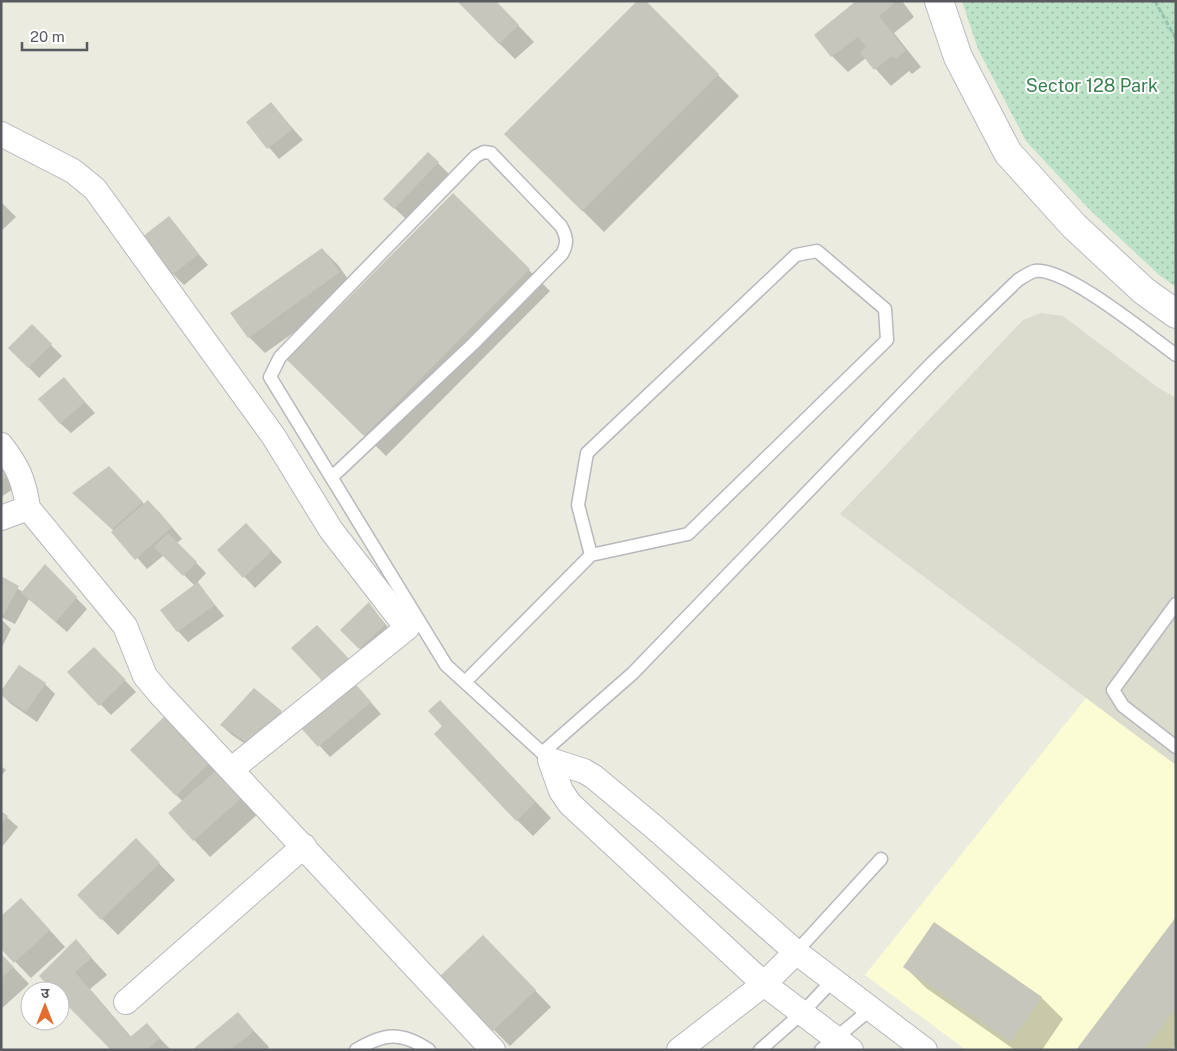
<svg xmlns="http://www.w3.org/2000/svg" width="1177" height="1051" font-family="'Public Sans','Noto Sans Devanagari',sans-serif">
  <style>
    .commercial { fill: #fbfcd4 }
    .education { fill: #dbdbce }
    .park { fill: url(#park-dots) }
    .shadow { fill: #0003 }
    .building { fill: #c6c6bc }
    .lines { fill: none; stroke-linecap: round; stroke-linejoin: round }
    .lane-casing { stroke: #b8b8be; stroke-width: 15 }
    .street-casing { stroke: #b8b8be; stroke-width: 26 }
    .secondary-casing { stroke: #bbbbc3; stroke-width: 30 }
    .path { stroke: #96c3ae; stroke-width: 3; stroke-dasharray: 5 2.5; stroke-linecap: butt }
    .lane { stroke: #fff; stroke-width: 12 }
    .street { stroke: #fff; stroke-width: 24 }
    .secondary { stroke: #fff; stroke-width: 28 }
    .labels { text-anchor: middle; dominant-baseline: central; stroke-width: 4; stroke-linejoin: round; paint-order: stroke }
    .park-label { font-size: 18px; fill: #37814e; stroke: #fff }
  </style>
  <defs>
    <pattern id="park-dots" width="8" height="8" patternUnits="userSpaceOnUse" patternTransform="scale(1.25)"><rect width="8" height="8" fill="#bce3c7"/><path d="M2 2h.1M6 6h.1" fill="none" stroke="#9cbba5" stroke-width="1.8" stroke-linecap="round"/></pattern>
  </defs>
  <rect width="100%" height="100%" fill="#ebebe0"/>
  <!-- commercial -->
  <path class="commercial" d="M1086,698L1176,765V1050H966L865,975Z"/>
  <!-- education -->
  <path class="education" d="M1041,313L1063,316L1157,387L1176,398V765L840,514L1023,320Z"/>
  <!-- park -->
  <path class="park" d="M962,1H1176V287L1158,274L1090,210L1026,141L978,49Z"/>
  <!-- shadow -->
  <path class="shadow" d="M495,1L534,42L515,59L499,43Z
    M644,1L739,96L604,232L506,134Z
    M858,1H902L914,17L894,33L921,67L912,74L909,71L891,86L866,58L848,72L832,56L816,35Z
    M271,104L303,140L279,159L247,122Z
    M429,154L449,174L406,219L385,199Z
    M453,195L550,291L386,456L289,360Z
    M1,202L16,217L1,231Z
    M168,218L208,265L184,285L173,274Z
    M322,249L338,265L355,289L265,353L249,337L232,313Z
    M32,326L62,356L39,378L10,348Z
    M64,379L95,413L71,433L60,423Z
    M1,451L24,482L1,497Z
    M109,468L145,505L148,502L159,512L182,539L177,543L206,573L197,583L224,616L188,642L178,631L195,586L164,555L147,569L114,531L90,509Z
    M256,535L282,562L255,588L219,550Z
    M45,566L87,609L67,632L29,599L15,624L1,617V578L23,592Z
    M369,604L395,636L371,659L342,630Z
    M1,619L11,629L1,649Z
    M94,648L136,692L111,715L69,672Z
    M353,682L381,714L330,757L302,727Z
    M45,684L55,694L37,722L11,704L1,694Z
    M254,690L292,722L257,752L232,735L221,725Z
    M172,711L259,813L210,857L170,814L183,802L132,750Z
    M456,717L551,818L533,836L517,820Z
    M1,766L6,770L1,776Z
    M1,812L18,827L1,848Z
    M136,840L175,880L118,935L78,895Z
    M37,916L65,947L31,978L1,947Z
    M1176,919V1045L1172,1050H1078Z
    M934,924L1042,998L1063,1019L1042,1050H1015L926,988L905,967Z
    M76,941L107,975L90,989L132,1038L147,1025L171,1050H112L60,996V991H55Z
    M499,953L551,1007L510,1046L494,1030Z
    M1,954L29,984L1,1009Z
    M238,1014L269,1047L266,1050H194Z"/>
  <!-- building -->
  <path class="building" d="M457,1H496L519,25L499,44Z
    M637,1H646L719,74L582,211L504,134Z
    M856,1H897L879,16L906,51L895,59L892,56L874,70L860,52L866,47L858,37L831,57L814,35Z
    M271,102L293,129L267,149L246,122Z
    M428,152L439,162L394,209L383,199Z
    M453,193L530,269L364,436L287,360Z
    M169,216L199,254L172,275L142,237Z
    M322,248L340,272L248,338L230,313Z
    M32,324L52,344L28,368L8,348Z
    M64,377L85,402L60,424L38,399Z
    M1,451L15,471L1,480Z
    M109,466L143,502L112,529L72,493Z
    M148,500L172,527L135,560L111,532Z
    M246,523L272,551L243,578L217,550Z
    M168,533L197,562L183,576L154,547Z
    M45,564L77,597L56,622L21,593Z
    M1,576L19,586L4,614L1,613Z
    M198,582L215,605L177,632L160,610Z
    M369,602L385,625L359,649L340,630Z
    M317,625L352,662L327,686L291,648Z
    M94,647L126,680L99,706L67,672Z
    M19,665L46,683L26,712L1,695V691Z
    M353,681L371,702L318,747L300,727Z
    M254,688L282,711L246,742L220,725Z
    M440,700L536,802L516,821L434,734L442,726L428,711Z
    M172,709L218,755L176,796L130,750Z
    M219,768L244,796L193,841L168,813Z
    M1,811L8,816L1,824Z
    M136,838L160,863L101,920L77,895Z
    M21,898L50,930L14,963L1,949V916Z
    M1176,917V1008L1144,1050H1076Z
    M934,922L1042,997L1011,1042L903,967Z
    M483,935L536,990L493,1031L440,976Z
    M76,939L92,958L75,972L130,1037L147,1023L160,1038L147,1050H111L60,998V991H54L39,976Z
    M1,954L14,967L1,978Z
    M238,1012L254,1031L230,1050H192Z"/>
  <g class="lines">
    <defs>
      <path id="lane" d="M332,477L473,344L562,254C568,243 567,237 561,226L491,153L484,152L476,156L280,357L270,377L446,665L550,760
        M1176,604L1113,690L1123,706L1176,747
        M465,682L591,555L578,505L587,453L796,255L817,251L885,309L887,340L688,534L591,555
        M542,753L633,673L932,363L1018,280C1023,277 1030,272 1035,271C1066,267 1148,335 1176,355
        M796,952L881,859
        M356,1050C384,1033 401,1031 429,1050
        M760,1050L802,1013L833,980
        M821,1050L871,1009"/>
      <path id="street" d="M1,134L73,171L95,189L274,437L331,530L407,628L232,769
        M1,445C18,467 24,480 28,508L125,626L145,676L160,694L493,1050
        M1,518L28,508
        M550,760L584,771L594,777L654,827L796,952L925,1050
        M550,760L561,791L570,804L764,984L851,1050
        M126,1002L304,846
        M679,1050L764,984L796,952"/>
      <path id="secondary" d="M939,1L958,57L1008,153L1074,226L1144,291L1176,314"/>
    </defs>
    <!-- lane casing -->
    <use href="#lane" class="lane-casing"/>
    <!-- street casing -->
    <use href="#street" class="street-casing"/>
    <!-- secondary casing -->
    <use href="#secondary" class="secondary-casing"/>
    <!-- path -->
    <path class="path" d="M1155,1L1176,39"/>
    <!-- lane -->
    <use href="#lane" class="lane"/>
    <!-- street -->
    <use href="#street" class="street"/>
    <!-- secondary -->
    <use href="#secondary" class="secondary"/>
  </g>
  <g class="labels">
    <!-- park labels -->
    <g class="park-label">
      <text x="1092" y="85">Sector 128 Park</text>
    </g>
  </g>
  <!-- border -->
  <rect width="1177" height="1051" fill="none" stroke="#595a60" stroke-width="5"/>
  <!-- north arrow -->
  <g transform="translate(45 1006)"><circle r="24" fill="#ffffff" stroke="#bdbdbf"/>
  <path d="M0-4L9 19L0 12L-9 19Z" fill="#e26d2f"/>
  <text y="-8" font-size="14" font-weight="bold" text-anchor="middle" fill="#595a60">उ</text>
  </g>
  <!-- scale -->
  <path d="M22 42v8h65v-8" fill="none" stroke="#595a60" stroke-width="2.5"/>
  <text x="30" y="42" font-size="15" fill="#595a60" stroke="#ffffff" stroke-width="4" paint-order="stroke">20 m</text>
</svg>
